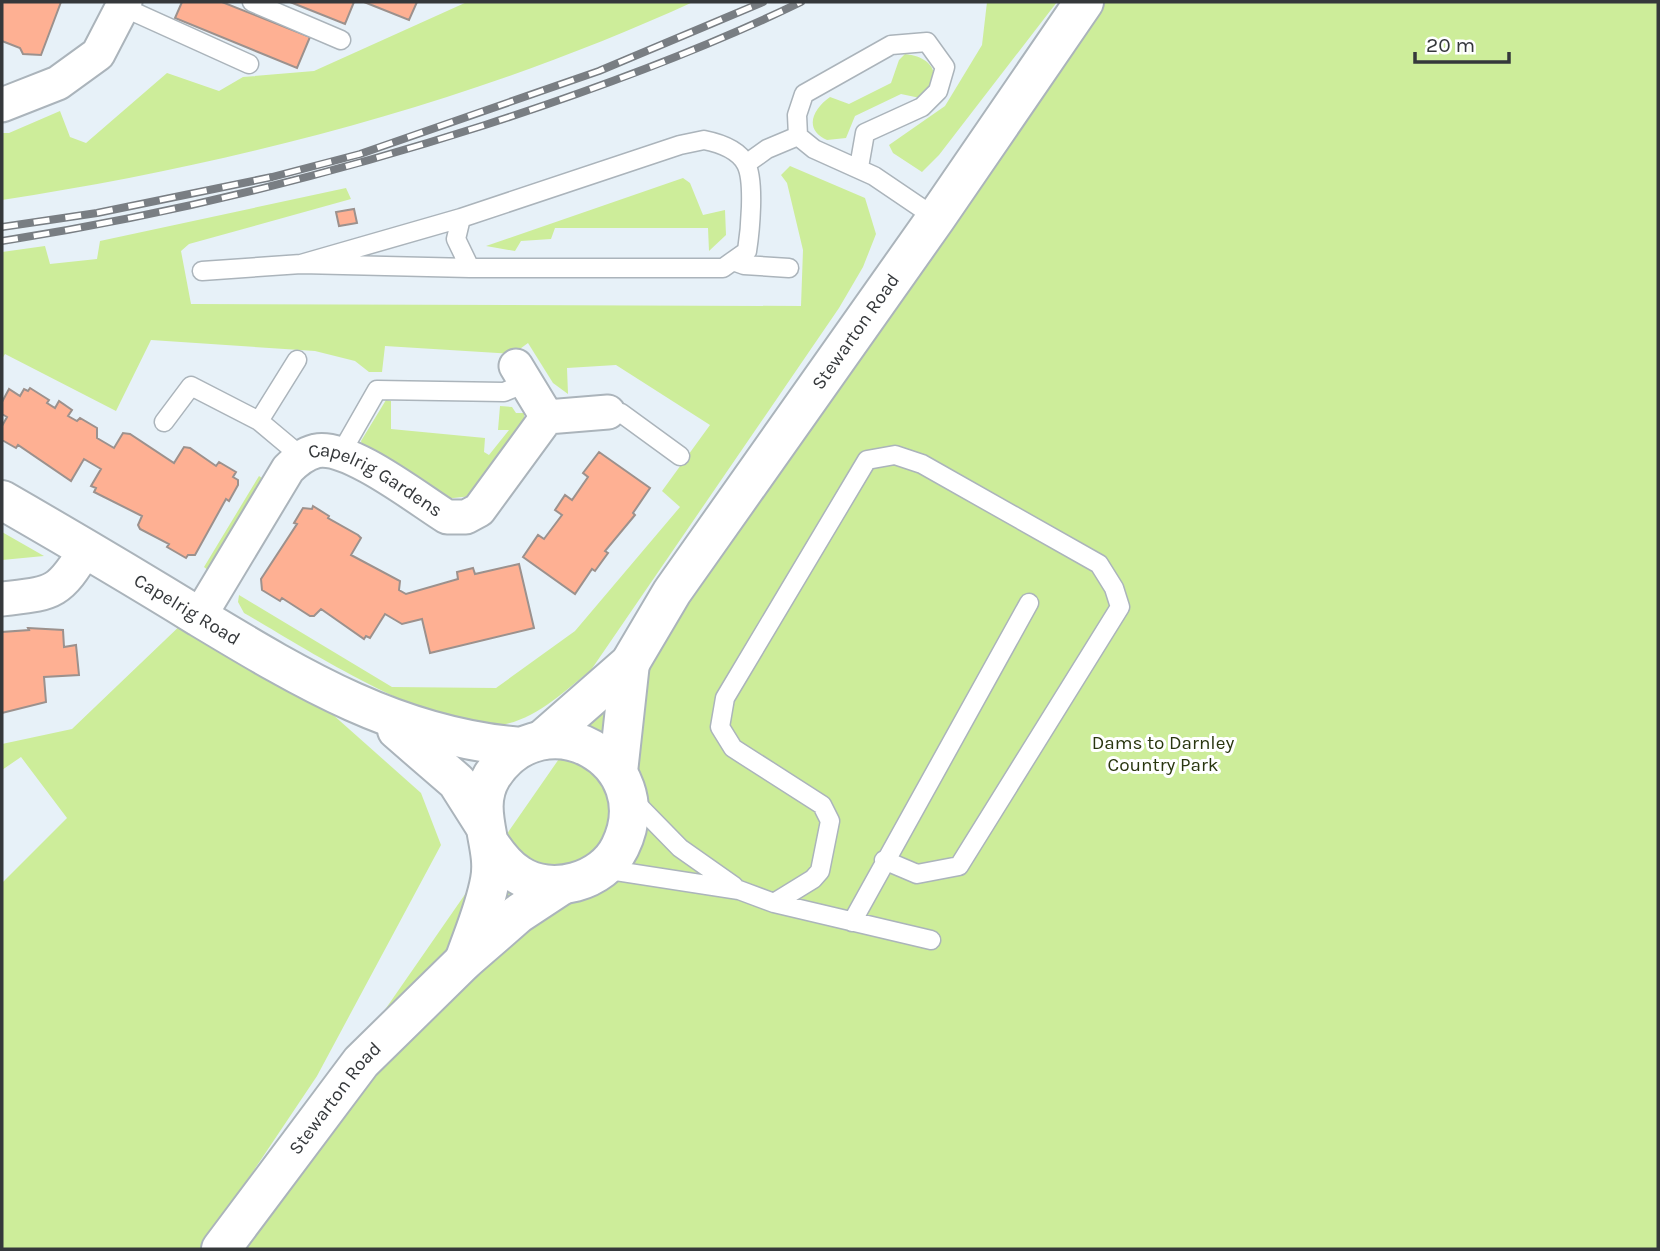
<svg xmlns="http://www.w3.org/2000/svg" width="1660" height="1251" font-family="Karla,sans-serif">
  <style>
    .green { fill: #cded9a }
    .building { fill: #feb093; stroke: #9c918d; stroke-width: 2 }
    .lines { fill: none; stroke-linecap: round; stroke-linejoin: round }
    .service-casing { stroke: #abb4bb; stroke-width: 21 }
    .minor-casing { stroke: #abb4bb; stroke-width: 37 }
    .tertiary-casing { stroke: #abb4bb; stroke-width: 42 }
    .secondary-casing { stroke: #abb4bb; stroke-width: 42 }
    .service { stroke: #fff; stroke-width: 18 }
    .minor { stroke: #fff; stroke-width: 33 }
    .tertiary { stroke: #fff; stroke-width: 38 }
    .secondary { stroke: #fff; stroke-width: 38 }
    .rail-casing { stroke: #797e83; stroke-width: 8 }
    .rail { stroke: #fff; stroke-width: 5; stroke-dasharray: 16; stroke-linecap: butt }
    .labels { text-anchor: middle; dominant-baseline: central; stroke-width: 6; stroke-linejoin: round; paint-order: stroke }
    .street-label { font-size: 19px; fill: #35383b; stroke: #fff }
    .park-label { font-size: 19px; fill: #29360f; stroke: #fff }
  </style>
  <rect width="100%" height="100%" fill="#e7f1f8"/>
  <!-- green -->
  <path class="green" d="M467,2H693C477,101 237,164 2,200V133H9L60,111L70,137L86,143L167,73L219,91L243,77L314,71Z
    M987,2H1057L939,155L922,172L893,153L889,145L945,106L982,45Z
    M1084,2H1658V1249H219Z
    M905,54C934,57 945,78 920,98L901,94L855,116L846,138L827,140C803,129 813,109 830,97L849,104L891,83L899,60Z
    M790,166L865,198L876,234L863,267L839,308L591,670C566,690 538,717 506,724C442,738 300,645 244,613L238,602L239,595L392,687L496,688L575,631L680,507L662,491L710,425L616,365L567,368L568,394L553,383L528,343L513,354L385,346L382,372H369L355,361L315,351L151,340L116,411L5,354L2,359V252L45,246L50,264L97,259L100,241L346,188L351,199L189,244L181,251L191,304L801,306L803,250L787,183L781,175Z
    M683,178L690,183L703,215L725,210L726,235L709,251L708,228H555L551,239L521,241L515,251L486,246Z
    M386,400L391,401V429L485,438L484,452L489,455L509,430H498L500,406L512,407L516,413H524V424L472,496L444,499L363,450L361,441Z
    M259,476L265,480L209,571L204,567Z
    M2,532L44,556L2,560Z
    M187,619L322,705L421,793L441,845L317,1076L201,1249H2V883L67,818L21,757L2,770V744L72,729Z"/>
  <!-- building -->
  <path class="building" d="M2,2H61L41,55L23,54L20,48L2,41Z
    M182,2H222L310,37L297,68L175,18Z
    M290,2H354L345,24Z
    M364,2H417L409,20Z
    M354,209L357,223L339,226L336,212Z
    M30,388L49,400L47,403L55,408L59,401L72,410L68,416L77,421L80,418L97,428V438L114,448L123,433L130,434L174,463L184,447L190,448L216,466L219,462L236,472L233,477L238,480V485L229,501L226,499L195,555H188L186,558L167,547L169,544L140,529L138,525L142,516L94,492L96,488L91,486L101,469L84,459L71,481L18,445L16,448L2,440V426L7,417L2,414V402L9,389L20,396L24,389L28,391Z
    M599,452L650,488L633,513L635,515L605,551L608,553L595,571L592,569L575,594L523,557L538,535L544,539L562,515L555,510L565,495L572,500L588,477L583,473Z
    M313,506L329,516L328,518L358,535L361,538L351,555L400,581L399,590L406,594L458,579L457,572L473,568L475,574L519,564L534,628L430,653L422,619L402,624L385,614L370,638L366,636L364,639L321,609L314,616H310L282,598L280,601L262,590L261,579L297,524L294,523L303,508L312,509Z
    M28,628L63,630L64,647L76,645L79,675L44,677L46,702L2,713V632L29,630Z"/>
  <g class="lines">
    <defs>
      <path id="service" d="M252,2L341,40
        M123,7L249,64
        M704,140C719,143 738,149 746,164C755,181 750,232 747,251L723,268H470L456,239L461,218L680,145Z
        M746,164L767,149L798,136
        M859,167L865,133L922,107L938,91L945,67L927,42L891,45L804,94L797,115L798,136L814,149L874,176L936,218
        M461,218L301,264L470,268
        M733,261L744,265L789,268
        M202,271L301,264
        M608,412L621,413L680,456
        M259,421L297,360
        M164,422L191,386L259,421L302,457
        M341,453L377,390L504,392L526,383
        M633,800L680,848L734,886
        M603,869L739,890L774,903L931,940
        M774,903L813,879L820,871L830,821L822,805L733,748L720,727L725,698L867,460L895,455L922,464L1099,564L1114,588L1120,607L959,866L917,874L884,860
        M852,922L1029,603"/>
      <g id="minor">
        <path d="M2,105L58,83L98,54L125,2"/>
        <path d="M516,366L547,417"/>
        <path d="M2,599C53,593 58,595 86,549"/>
        <path id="s1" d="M199,617L288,469C296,461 304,454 316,451C348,444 418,499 447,517H466L479,510L547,417L608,412"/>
      </g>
      <g id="tertiary">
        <path id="s2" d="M2,500C68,538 134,577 199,617C302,679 398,737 521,747"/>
        <path d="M397,730L457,782L483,823"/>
      </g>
      <g id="secondary">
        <path id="s3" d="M542,740L630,663L672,592L936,218L1084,2"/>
        <path d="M618,772L630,663"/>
        <path d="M464,961C473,935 485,908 490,880C497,845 471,810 492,776C544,695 662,761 620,847C603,882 551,896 519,875C506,867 498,856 490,844"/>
        <path id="s4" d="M221,1249L361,1062L464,961L518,914L562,885"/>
      </g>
    </defs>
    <!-- service casing -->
    <use href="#service" class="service-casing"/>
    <!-- minor casing -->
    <use href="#minor" class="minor-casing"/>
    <!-- tertiary casing -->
    <use href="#tertiary" class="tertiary-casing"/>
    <!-- secondary casing -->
    <use href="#secondary" class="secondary-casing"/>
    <!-- service -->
    <use href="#service" class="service"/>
    <!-- minor -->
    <use href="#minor" class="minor"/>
    <!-- tertiary -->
    <use href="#tertiary" class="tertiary"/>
    <!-- secondary -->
    <use href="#secondary" class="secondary"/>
    <defs>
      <path id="rail" d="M2,227L97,213L272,177L360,154L599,71L763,2
        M2,241C167,215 326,176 485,125C593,90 700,51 801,2"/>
    </defs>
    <!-- rail casing -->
    <use href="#rail" class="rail-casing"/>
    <!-- rail -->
    <use href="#rail" class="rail"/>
  </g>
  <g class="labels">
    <!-- street labels -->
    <g class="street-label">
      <text stroke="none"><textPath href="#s3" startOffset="518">Stewarton Road</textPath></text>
      <text stroke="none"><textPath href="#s1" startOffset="273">Capelrig Gardens</textPath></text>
      <text stroke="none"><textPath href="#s2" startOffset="215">Capelrig Road</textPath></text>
      <text stroke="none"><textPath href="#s4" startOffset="189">Stewarton Road</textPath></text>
    </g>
    <!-- park labels -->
    <g class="park-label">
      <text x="1163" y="743">Dams to Darnley<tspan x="1163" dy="22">Country Park</tspan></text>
    </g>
  </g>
  <!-- border -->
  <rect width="1660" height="1251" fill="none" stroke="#35383b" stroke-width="7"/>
  <!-- scale -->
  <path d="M1415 52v10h94v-10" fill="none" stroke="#35383b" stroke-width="3.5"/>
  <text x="1426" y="52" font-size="21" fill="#35383b" stroke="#ffffff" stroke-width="5" paint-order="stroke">20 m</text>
</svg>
